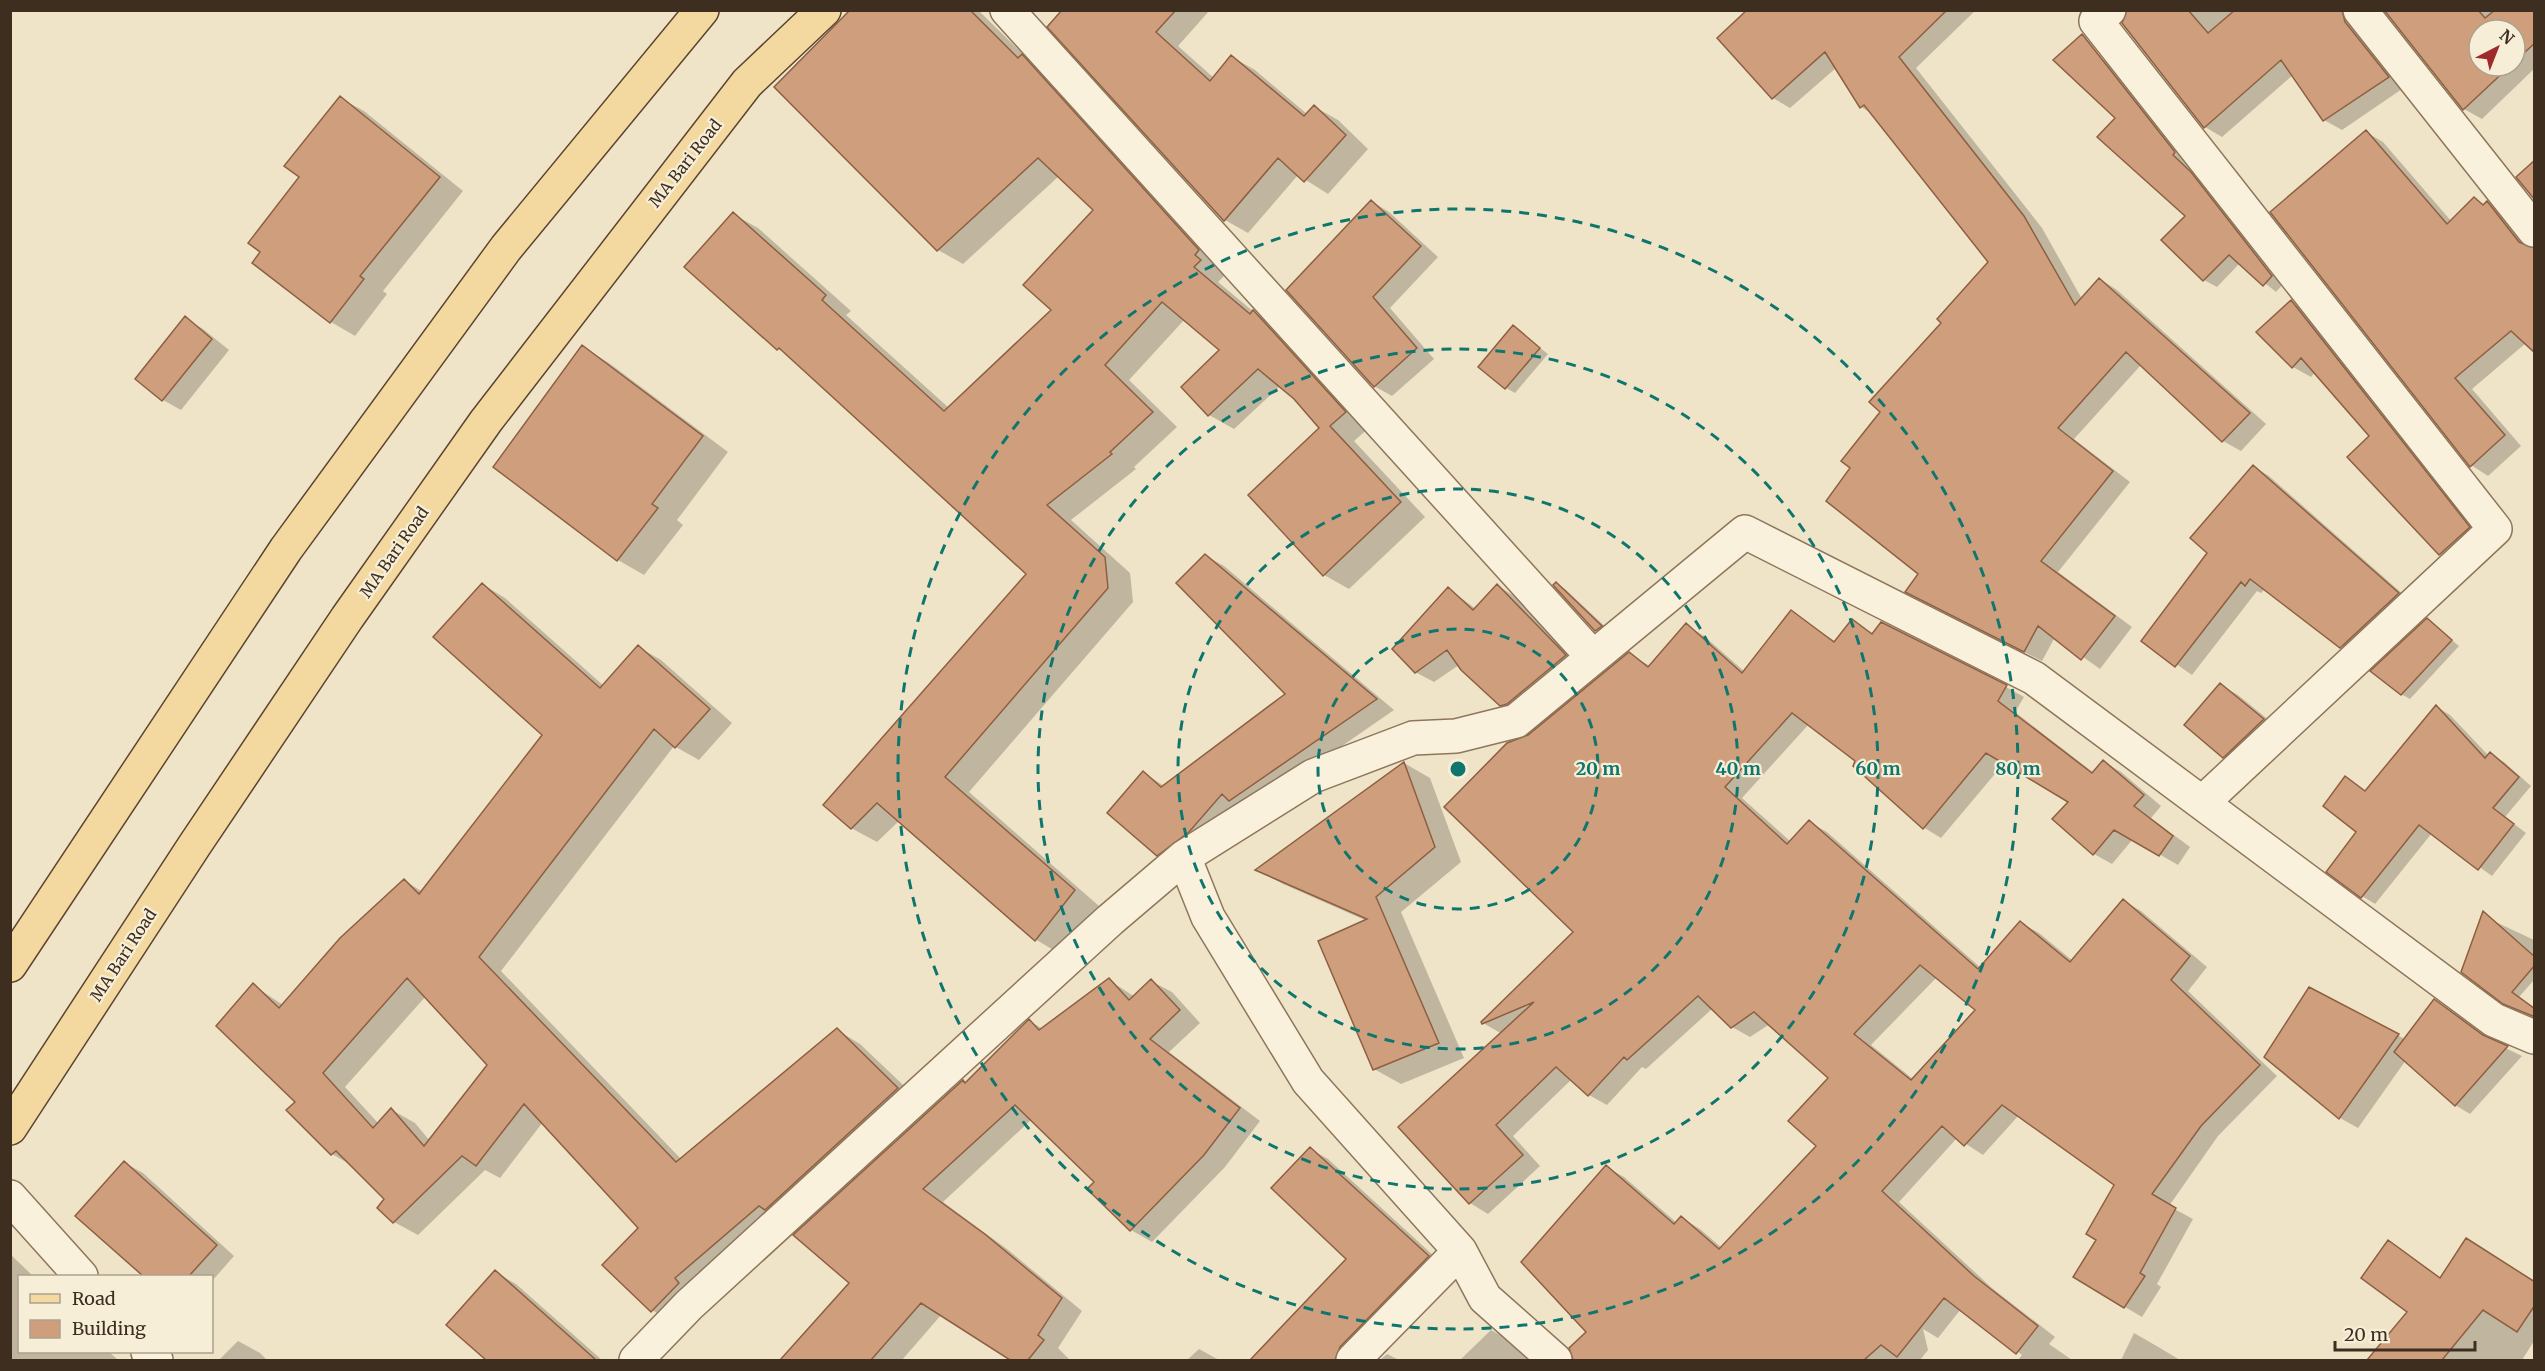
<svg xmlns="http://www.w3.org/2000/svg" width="2545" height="1371" font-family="Merriweather,serif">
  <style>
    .shadow { fill: #0003; fill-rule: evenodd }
    .building { fill: #cf9f7d; stroke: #8d5f41; stroke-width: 1.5; fill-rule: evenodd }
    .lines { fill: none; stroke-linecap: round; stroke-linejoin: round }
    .street-casing { stroke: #8d765c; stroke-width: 36 }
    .primary-casing { stroke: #5b4430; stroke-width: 36 }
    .street { stroke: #faf1dc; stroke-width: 33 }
    .primary { stroke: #f3d9a0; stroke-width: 33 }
    .ring { fill: none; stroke: #0f766e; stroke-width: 3; stroke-dasharray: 10 8 }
    .labels { text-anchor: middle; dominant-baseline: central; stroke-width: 4.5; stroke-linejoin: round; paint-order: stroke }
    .street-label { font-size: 16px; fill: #3d2e20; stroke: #f7eed8 }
    .centre { fill: #0f766e; stroke: #f7eed8; stroke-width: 3 }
    .ring-label { font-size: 18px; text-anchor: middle; font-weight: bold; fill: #0f766e; stroke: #f7eed8; stroke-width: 4.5; stroke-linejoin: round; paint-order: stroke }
  </style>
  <rect width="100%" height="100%" fill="#f0e4c8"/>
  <!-- shadow -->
  <path class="shadow" d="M906,10H978L1029,60L1047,70L1223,265L1219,270L1225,275L1218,282L1255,313L1278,327L1370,427L1354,441L1425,517L1349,589L1324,575L1321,428L1295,398L1280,386L1234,429L1209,415L1222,350L1185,319L1129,380L1177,427L1134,467L1136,469L1071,520L1130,573L1133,602L969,792L1099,906L1060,954L1035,939L899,821L877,842L851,828L1028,574L788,354L778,349L733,214L758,228L851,311L846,315L949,408L1053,310L1095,210L1059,176L963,264L938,250L776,87Z
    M1064,10H1210L1178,46L1214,78L1232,57L1255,70L1307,114L1315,107L1338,120L1368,149L1328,194L1298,175L1248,233L1225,220L1049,27Z
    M1749,10H1976L1916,68L2042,228L2082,299L2100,279L2117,290L2266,424L2241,451L2223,441L2141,365L2074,439L2130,482L2058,572L2132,627L2100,669L2055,637L2042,661L1924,601L1920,574L1852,468L1882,412L1943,323L1990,262L1873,114L1861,107L1836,68L1790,108L1773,98Z
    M2174,10H2362L2405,87L2342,130L2324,120L2293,75L2222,137L2205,127Z
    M2386,10H2534V69L2482,119L2464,109ZM2479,30H2515V66H2479Z
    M2100,58L2112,65L2187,160L2184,162L2203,181L2284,283L2276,292L2240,263L2217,287L2204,280L2163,240L2187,216L2117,118Z
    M340,98L364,111L463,191L383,291L387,294L355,336L331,322L254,262L263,252Z
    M2366,132L2383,142L2452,222L2474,199L2485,205L2487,203L2505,213L2534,250L2526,343L2472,389L2521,446L2488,476L2471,465Z
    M1371,201L1389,212L1438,257L1390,308L1434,359L1392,396L1374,386Z
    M2291,302L2309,312L2487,538L2458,564L2440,554L2349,457L2371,436L2315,372L2311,377L2293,367Z
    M185,318L203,329L229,350L181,410L163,400Z
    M1513,327L1548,354L1515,393L1506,388Z
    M583,347L609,363L728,452L677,520L683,525L644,575L618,560L495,467Z
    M2254,467L2269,476L2413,603L2357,656L2265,589L2261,593L2257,591L2192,675L2143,641L2209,552Z
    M1206,556L1224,566L1394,710L1248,811L1176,865L1158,854L1144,773L1164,786L1287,695Z
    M482,584L505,598L604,686L638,647L661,660L732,723L699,760L674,746L501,971L681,1159L837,1030L860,1044L921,1102L675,1324L652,1310L640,1228L543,1122L500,1178L485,1170L418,1235L394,1222L379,1208L386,1198L353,1166L332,1154L297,1102L253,985L283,1005L405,881L423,892L544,735ZM426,996L489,1064L430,1141L415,1123L392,1110L379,1124L345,1087Z
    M1556,584L1565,589L1610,631L1605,635L1596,630Z
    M1498,586L1516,597L1583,666L1519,715L1501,704L1459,665L1434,682L1415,672L1449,589L1476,609Z
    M1791,612L1836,642L1852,621L1874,634L2006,687L2024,697L2015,712L2094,773L2104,762L2121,772L2161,806L2151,818L2190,847L2178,865L2133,839L2112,864L2094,854L2070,801L2005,762L1941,838L1923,827L1857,761L1809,724L1742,798L1791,842L1809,822L1827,832L1981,968L2021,923L2039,933L2073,961L2124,901L2141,911L2207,967L2188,991L2277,1076L2218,1136L2169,1206L2193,1219L2157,1284L2161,1287L2142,1317L2125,1307L2098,1240L2116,1185L2019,1115L1983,1155L1957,1138L1899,1202L1992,1288L2055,1337L2049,1344L2072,1360H2018L2022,1355L1961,1309L1938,1338L1923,1329L1928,1350L1920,1360H1575L1574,1354L1588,1332L1606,1167L1624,1177L1677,1223L1682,1218L1700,1229L1722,1248L1818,1146L1830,1077L1770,1024L1750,1037L1732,1027L1713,1008L1646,1069L1642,1067L1607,1105L1589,1095L1572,1079L1513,1136L1540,1166L1488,1214L1470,1203L1400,1127L1502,1034L1483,1023L1575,932L1529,737L1630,654L1650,666L1686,625L1704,636L1745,672ZM1937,977L1977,1010L1913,1079L1871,1045Z
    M2427,620L2459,646L2410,699L2401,694Z
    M2220,685L2238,695L2281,730L2242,767L2224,757Z
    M2437,707L2450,715L2489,756L2490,754L2504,762L2531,786L2505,817L2526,833L2492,876L2432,833L2375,904L2362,896L2358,832L2346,778L2366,791Z
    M1404,763L1430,778L1461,862L1401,912L1464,1058L1401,1084L1374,1069L1367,921L1283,884L1258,870Z
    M2483,916L2534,940V980L2519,997L2534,1009L2514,1008Z
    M1109,980L1135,997L1151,981L1172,992L1200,1023L1169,1052L1260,1121L1225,1167L1152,1242L1131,1230L1089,1189L1096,1182L1032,1119L943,1202L1007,1249L1082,1311L1058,1348L1070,1360H1013L942,1314L902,1360H782L851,1283L966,1084L1029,1021L1043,1029Z
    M2309,989L2405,1039L2434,1000L2491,1041L2522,1056L2470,1114L2455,1105L2406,1060L2358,1128L2340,1118L2266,1057Z
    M1310,1149L1328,1159L1446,1267L1355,1360H1252L1348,1259Z
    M125,1163L143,1173L234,1256L212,1281V1276H145L77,1215Z
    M2388,1242L2441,1278L2534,1282V1341L2522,1360H2379L2373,1355L2409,1312Z
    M10,1254L33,1276H20V1352H109L118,1360H10Z
    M495,1272L516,1284L602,1360H488L448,1325Z
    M1491,1330L1509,1340L1532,1360H1460Z
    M2134,1333L2160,1348L2180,1360H2121Z
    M238,1341L260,1353L267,1360H219Z
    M1199,1349L1219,1360H1187Z
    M1387,1354L1399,1360H1380Z"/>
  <!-- building -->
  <path class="building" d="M850,10H970L1018,58L1022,54L1199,250L1195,255L1201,260L1194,267L1250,314L1253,310L1255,312L1346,412L1330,426L1401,502L1323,576L1248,495L1319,428L1294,399L1258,369L1208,416L1181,387L1219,350L1162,302L1105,365L1153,412L1110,452L1112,454L1047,505L1105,557L1108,588L945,777L1075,890L1035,941L877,803L851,829L823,805L1026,574L779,348L777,350L684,267L733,212L826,295L822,300L944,411L1051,310L1023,285L1093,210L1038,158L937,251L774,87Z
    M1062,10H1176L1156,32L1210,81L1231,55L1304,116L1314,105L1346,135L1304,182L1278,158L1224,221L1047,27Z
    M1747,10H1947L1899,57L2024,216L2075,305L2099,278L2250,413L2222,442L2126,352L2058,428L2113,471L2041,561L2115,616L2081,660L2038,626L2024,652L1905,592L1918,574L1826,501L1850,468L1841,461L1880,412L1869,402L1941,323L1937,319L1988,262L1864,105L1860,108L1825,52L1772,99L1717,38Z
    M2127,10H2188L2208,33L2235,10H2342L2345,22L2389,77L2323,121L2281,60L2204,128L2122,23Z
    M2384,10H2478L2485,18L2495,10H2535V43L2515,61V30H2479V66H2510L2463,110Z
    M2082,34L2175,152L2173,155L2191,172L2272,276L2263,286L2229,255L2203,281L2161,240L2185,216L2097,137L2115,118L2053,60Z
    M340,96L440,177L360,276L364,279L330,323L252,263L260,252L248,243L299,177L284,166Z
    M2366,130L2447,224L2474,197L2483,205L2487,201L2519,242L2535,248V353L2511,331L2455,378L2505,435L2470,467L2270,212Z
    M2535,160V200L2516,177Z
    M1371,200L1421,246L1373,297L1417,348L1374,387L1286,290Z
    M2291,300L2470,527L2439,555L2347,457L2369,436L2301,358L2292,368L2256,332Z
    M185,316L212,339L162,401L135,379Z
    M1513,325L1540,348L1505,389L1478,367Z
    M582,345L703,436L652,504L658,508L617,561L493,467Z
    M2253,465L2399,593L2340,648L2250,579L2245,586L2241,582L2175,667L2141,641L2207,553L2190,538Z
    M1205,554L1377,699L1229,801L1222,794L1189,832L1157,856L1107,813L1143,771L1161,787L1285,694L1176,583Z
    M1556,582L1576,601L1602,626L1595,631L1553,585Z
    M482,583L600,688L638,645L710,709L675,748L654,729L479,957L676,1162L837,1028L898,1088L765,1210L759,1206L675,1278L679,1283L651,1312L602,1265L638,1228L524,1104L476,1166L462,1156L393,1223L377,1208L384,1199L336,1151L331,1155L286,1110L295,1102L216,1026L253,983L279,1008L340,938L404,879L419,894L542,735L433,637ZM407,978L487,1065L424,1146L391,1108L373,1128L323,1073Z
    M1497,584L1566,655L1507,704L1500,706L1461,670L1447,650L1415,673L1392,649L1448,587L1473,610Z
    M1791,610L1834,642L1852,619L1872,634L1881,622L2007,685L1998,701L2092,773L2103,760L2144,795L2134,806L2173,836L2159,856L2114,830L2093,855L2052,819L2068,802L1986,753L1923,829L1853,766L1855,761L1792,713L1725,787L1787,844L1809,820L1978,969L2020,921L2070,962L2123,899L2190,956L2171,980L2260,1065L2201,1126L2152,1194L2176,1208L2140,1273L2145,1276L2124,1308L2073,1277L2096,1240L2086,1234L2114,1185L2002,1105L1964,1146L1942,1126L1882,1191L1974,1276L2038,1326L2016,1354L1944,1298L1897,1357L1881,1345L1864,1360H1573L1569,1348L1586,1332L1521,1262L1606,1165L1674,1224L1681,1216L1719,1249L1816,1146L1788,1121L1828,1078L1754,1012L1731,1028L1698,996L1627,1060L1624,1057L1588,1096L1556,1067L1496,1125L1523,1155L1469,1204L1398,1127L1534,1002L1482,1024L1481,1022L1573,932L1444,807L1507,743L1528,735L1629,652L1648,667L1686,623L1742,673ZM1920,965L1975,1010L1911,1080L1854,1034Z
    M2427,618L2452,640L2401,695L2370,671Z
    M2220,683L2264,719L2223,758L2184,725Z
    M2436,705L2485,758L2490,752L2519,777L2493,808L2514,824L2478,870L2419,825L2361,898L2326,872L2356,832L2323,806L2345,776L2365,791Z
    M1404,762L1435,847L1376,897L1439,1043L1373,1070L1318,941L1367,919L1255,870Z
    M2483,911L2535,957V965L2512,992L2535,1009V1017L2503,1004L2461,972Z
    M1109,978L1129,1000L1151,979L1180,1010L1150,1039L1240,1108L1204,1155L1130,1231L1087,1189L1094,1182L1015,1105L923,1189L986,1235L1062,1298L1038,1335L1044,1340L1028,1360H1010L921,1303L871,1360H780L849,1283L793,1235L963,1080L965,1083L1029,1019L1039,1030Z
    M2309,987L2399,1034L2339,1119L2264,1057Z
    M2434,999L2483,1035L2508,1046L2455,1106L2394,1052Z
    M1310,1147L1429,1256L1340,1347L1335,1360H1250L1346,1259L1271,1188Z
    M124,1161L217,1245L189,1276H143L75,1216Z
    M2466,1238L2535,1282V1305L2517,1332L2483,1310L2442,1360H2367L2407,1312L2361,1278L2388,1240L2440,1278Z
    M495,1270L596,1360H486L446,1325Z"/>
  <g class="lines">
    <defs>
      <path id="street" d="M1007,10L1593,657
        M2109,10L2096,21L2495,529L2202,803
        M2360,10L2534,230
        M1184,857L1208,917L1308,1081L1460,1251L1485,1298L1555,1360
        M10,1197L81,1276
        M148,1352L156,1360
        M636,1360L689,1305L1110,920L1184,857L1313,776L1413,738L1456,736L1516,721L1745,532L2034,678L2494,1020L2534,1037
        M1353,1360L1460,1251"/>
      <path id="primary" d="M10,965L286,549L506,248L702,10
        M10,1128L194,846L347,618L486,421L747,83L824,10"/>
    </defs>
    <!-- street casing -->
    <use href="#street" class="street-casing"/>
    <!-- primary casing -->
    <use href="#primary" class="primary-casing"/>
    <!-- street -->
    <use href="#street" class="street"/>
    <!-- primary -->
    <use href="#primary" class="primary"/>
  </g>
  <!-- distance rings -->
  <g class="ring">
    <circle cx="1458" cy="769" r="140"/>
    <circle cx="1458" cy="769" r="280"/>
    <circle cx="1458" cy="769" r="420"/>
    <circle cx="1458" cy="769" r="560"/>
  </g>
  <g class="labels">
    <!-- street labels -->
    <g class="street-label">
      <text transform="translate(685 163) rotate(-52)">MA Bari Road</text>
      <text transform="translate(394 552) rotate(-55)">MA Bari Road</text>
      <text transform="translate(123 955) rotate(-57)">MA Bari Road</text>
    </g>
  </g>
  <circle cx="1458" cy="769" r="9" class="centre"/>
  <g class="ring-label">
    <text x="1598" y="775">20 m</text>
    <text x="1738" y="775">40 m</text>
    <text x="1878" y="775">60 m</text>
    <text x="2018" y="775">80 m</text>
  </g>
  <!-- border -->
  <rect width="2545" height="1371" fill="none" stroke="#3d2e20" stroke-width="24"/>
  <!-- legend -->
  <rect x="18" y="1275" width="195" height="78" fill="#f7eed8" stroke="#ada18e" stroke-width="1.5"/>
  <rect x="30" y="1294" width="30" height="9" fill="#f3d9a0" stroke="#ada18e" stroke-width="1.5"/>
  <text x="72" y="1305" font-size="18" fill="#3d2e20">Road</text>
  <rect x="30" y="1320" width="30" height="18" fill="#cf9f7d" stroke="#ada18e" stroke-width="1.5"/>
  <text x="72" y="1335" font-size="18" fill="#3d2e20">Building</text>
  <!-- north arrow -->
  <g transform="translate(2497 48) rotate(42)"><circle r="28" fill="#f7eed8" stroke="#ada18e" stroke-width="1.5"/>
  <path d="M0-4.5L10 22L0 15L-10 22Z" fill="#9e2a2b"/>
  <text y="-9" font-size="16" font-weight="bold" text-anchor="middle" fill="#3d2e20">N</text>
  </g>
  <!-- scale -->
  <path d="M2335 1341v9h140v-9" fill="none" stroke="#3d2e20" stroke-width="3"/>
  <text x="2344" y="1341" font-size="18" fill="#3d2e20" stroke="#f7eed8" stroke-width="4.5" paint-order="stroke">20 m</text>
</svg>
